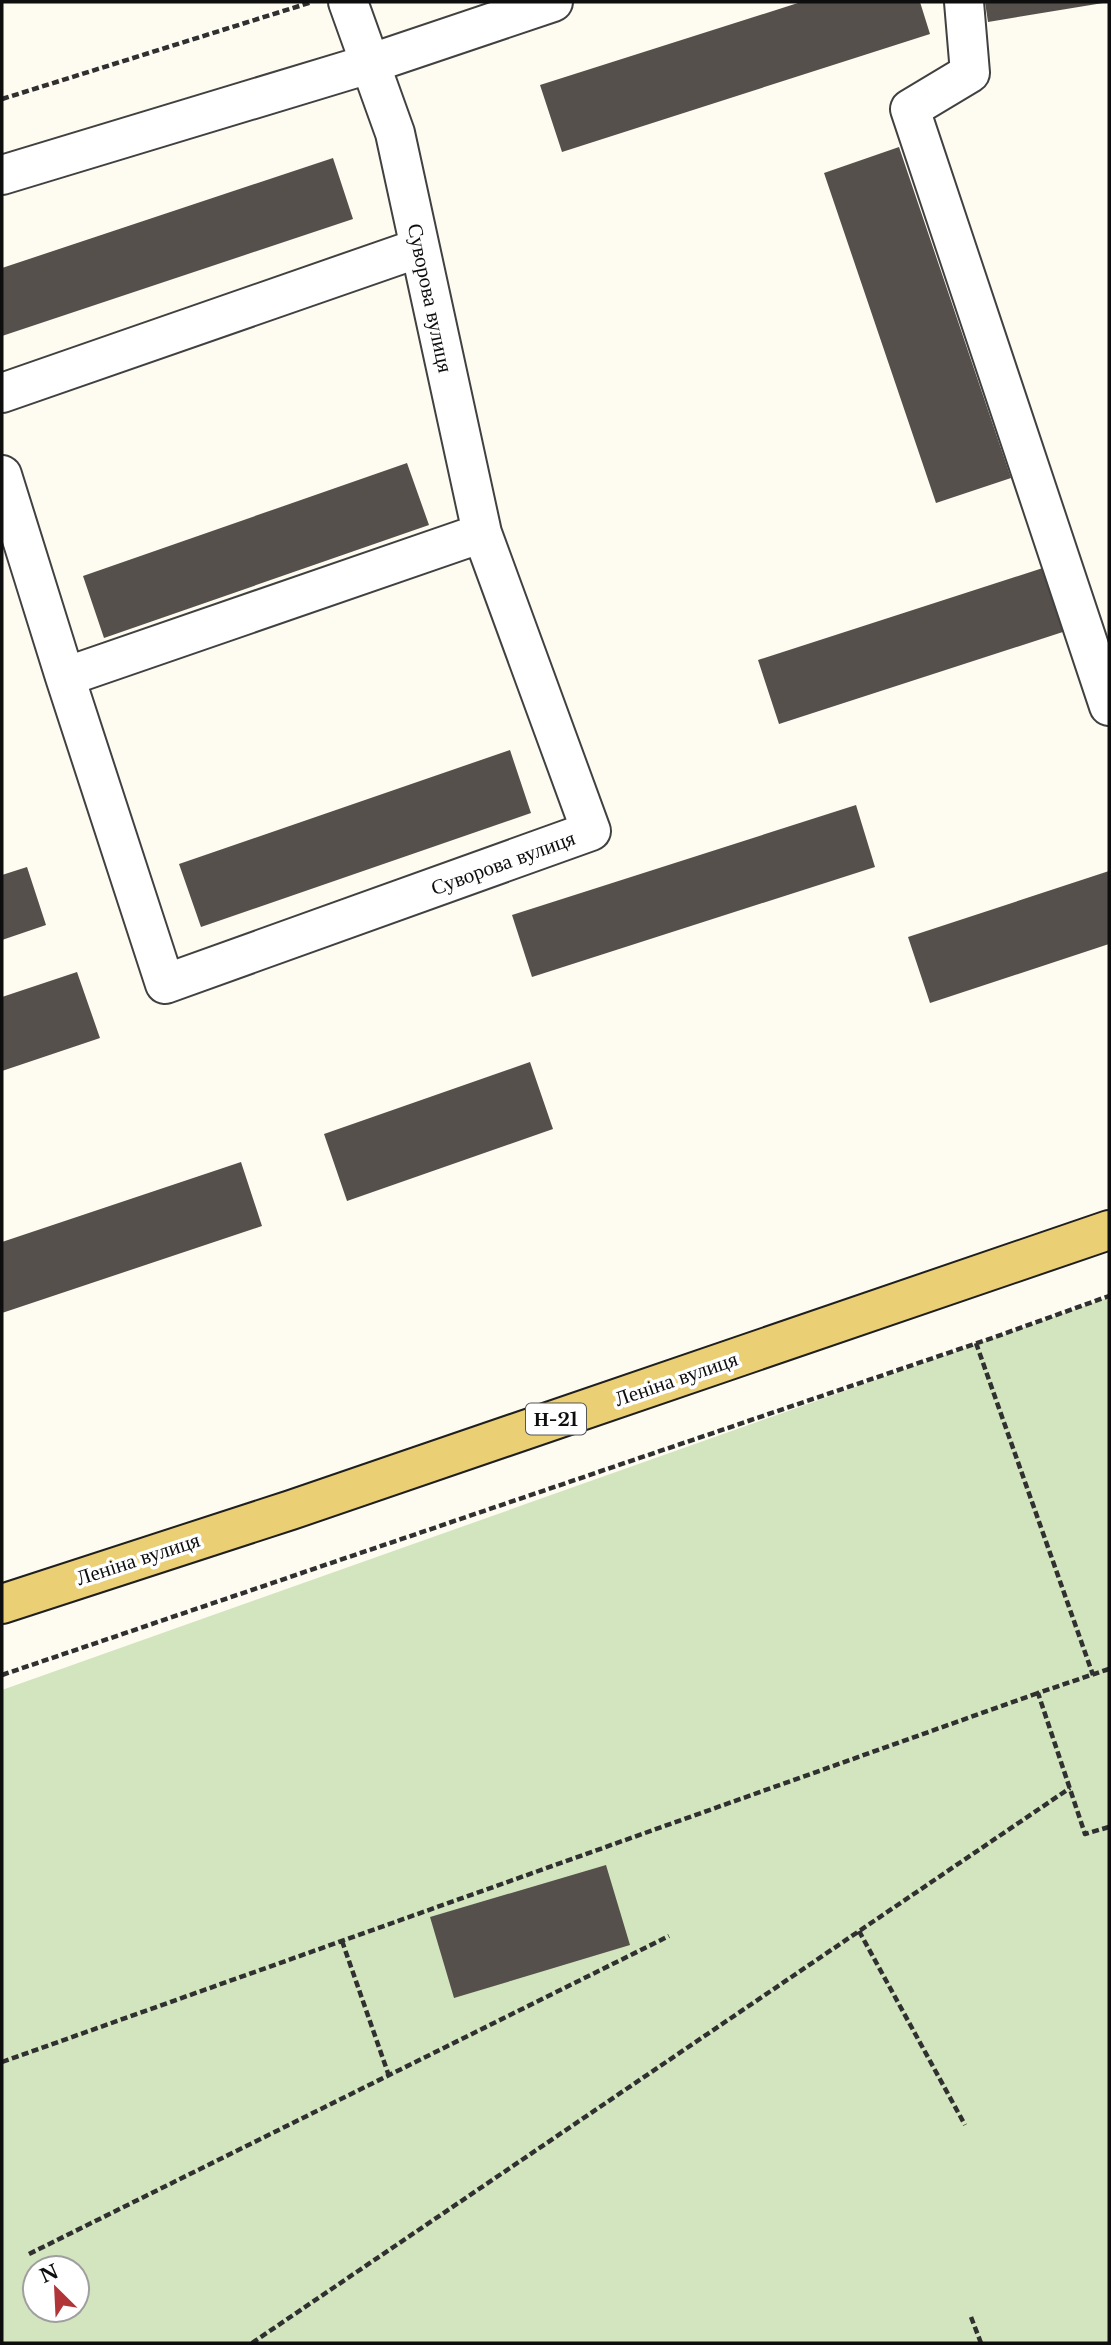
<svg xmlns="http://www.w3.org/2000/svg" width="1111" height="2345" font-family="'Libre Baskerville',serif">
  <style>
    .green { fill: #d2e5be; fill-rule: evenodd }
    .building { fill: #56504c }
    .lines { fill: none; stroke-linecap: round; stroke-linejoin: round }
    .minor-casing { stroke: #414141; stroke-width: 42 }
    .major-casing { stroke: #1f1f1f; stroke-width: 42 }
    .path { stroke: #303030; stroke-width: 4.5; stroke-dasharray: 7 3.5; stroke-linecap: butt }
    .minor { stroke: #fff; stroke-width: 38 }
    .major { stroke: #ebcf74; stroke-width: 38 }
    .labels { text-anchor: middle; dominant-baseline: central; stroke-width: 7; stroke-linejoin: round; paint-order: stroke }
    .shield { fill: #fff; stroke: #565656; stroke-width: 2 }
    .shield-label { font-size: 19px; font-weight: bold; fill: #0e0e0e }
    .street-label { font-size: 21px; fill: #0e0e0e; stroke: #fff }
  </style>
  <rect width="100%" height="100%" fill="#fefbf1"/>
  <!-- green -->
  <path class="green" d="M1109,1297V2343H2V1690ZM35,2268H77V2310H35Z"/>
  <!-- building -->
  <path class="building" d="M801,2H920L930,34L562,152L540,85Z
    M985,2H1103V3L988,22Z
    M899,147L1011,478L936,503L824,173Z
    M333,158L353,219L2,336V268Z
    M407,463L429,525L104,638L83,576Z
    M1052,565L1072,629L779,724L758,660Z
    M510,750L531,813L201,927L179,864Z
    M856,805L875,867L532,977L512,915Z
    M27,867L46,925L2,940V875Z
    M1109,871V944L930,1003L908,937Z
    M77,972L100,1038L2,1071V997Z
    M530,1062L553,1129L347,1201L324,1134Z
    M241,1162L262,1226L2,1313V1242Z
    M606,1865L630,1945L454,1998L430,1917Z"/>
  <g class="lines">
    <defs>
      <path id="minor" d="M964,2L970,73L910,109L1109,706
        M2,175L369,64L553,2
        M2,393L419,248
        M2,475L65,677L165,984L591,831L482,533L395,133L348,2
        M65,677L482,533"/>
      <path id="major" d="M2,1604L291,1510L1109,1230"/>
    </defs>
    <!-- minor casing -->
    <use href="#minor" class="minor-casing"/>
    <!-- major casing -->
    <use href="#major" class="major-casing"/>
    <!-- path -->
    <path class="path" d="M2,99L312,2
      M976,1343L1093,1675
      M1109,1669L1038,1693L1085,1834L1109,1827
      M2,1675L995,1337L1109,1296
      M859,1931L965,2125
      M342,1941L389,2076
      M2,2062L1038,1693
      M29,2254L669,1936
      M971,2317L981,2343
      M252,2343L1070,1788"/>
    <!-- minor -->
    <use href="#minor" class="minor"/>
    <!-- major -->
    <use href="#major" class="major"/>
  </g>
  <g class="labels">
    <!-- shield labels -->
    <rect class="shield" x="526" y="1403.5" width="60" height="31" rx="5"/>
    <g class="shield-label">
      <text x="556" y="1419">Н-21</text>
    </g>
    <!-- street labels -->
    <g class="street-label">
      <text transform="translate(430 298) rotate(78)">Суворова вулиця</text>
      <text transform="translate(503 863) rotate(-20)">Суворова вулиця</text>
      <text transform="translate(676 1379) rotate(-19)">Леніна вулиця</text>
      <text transform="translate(138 1559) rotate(-18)">Леніна вулиця</text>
    </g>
  </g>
  <!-- border -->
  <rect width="1111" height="2345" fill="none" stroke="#0e0e0e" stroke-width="7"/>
  <!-- north arrow -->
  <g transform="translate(56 2289) rotate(336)"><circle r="33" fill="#ffffff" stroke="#9f9f9f" stroke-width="2"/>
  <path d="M0-5L12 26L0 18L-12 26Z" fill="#b13439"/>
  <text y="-10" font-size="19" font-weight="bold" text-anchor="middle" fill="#0e0e0e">N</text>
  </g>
</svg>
